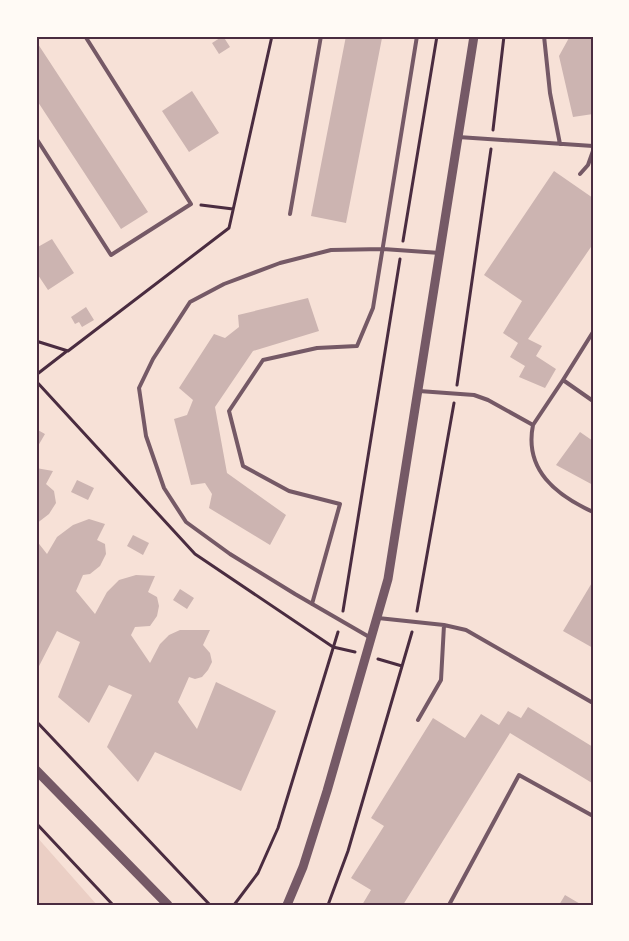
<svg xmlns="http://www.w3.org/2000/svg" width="629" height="941" font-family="'Playfair Display',serif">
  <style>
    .green { fill: #ebcfc5 }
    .building { fill: #ccb4b1 }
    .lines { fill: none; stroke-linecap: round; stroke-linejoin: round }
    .path { stroke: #4a2c40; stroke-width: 3 }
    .service { stroke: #755966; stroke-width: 4 }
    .tertiary { stroke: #755966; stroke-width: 9 }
    .neatline { fill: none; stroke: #4a2c40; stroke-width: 2 }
  </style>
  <rect width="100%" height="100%" fill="#f7e1d7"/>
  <!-- green -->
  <path class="green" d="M36,836L97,905H36Z"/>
  <!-- building -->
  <path class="building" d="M223,36L230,47L219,54L212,43Z
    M346,36L382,38L346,223L311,216Z
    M570,36H592L591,39L593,50V114L573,117L559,56Z
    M36,41L148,212L121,229L36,99Z
    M192,91L219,133L189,152L162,111Z
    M554,171L593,198V244L528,339L542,346L536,356L556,369L545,388L519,377L525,366L510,357L518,343L503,333L522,301L484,275Z
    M52,239L74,273L48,290L36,272V248Z
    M308,298L319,331L253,351L215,407L227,473L286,515L270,545L209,508L212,494L205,483L191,485L174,419L187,415L193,400L179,388L214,334L225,338L239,327L238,315Z
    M86,307L94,320L82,327L79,322L75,324L71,317Z
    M36,429L45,434L38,446L36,445Z
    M580,432L593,441V485L556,465Z
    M36,468L53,471L46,484L54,491L56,503L49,514L36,524Z
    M77,480L94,488L88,500L71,492Z
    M89,519L105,524L97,540L105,544L106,554L100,566L90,574L83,575L76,591L95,614L107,592L119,580L136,575L155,576L148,592L157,597L159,606L157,616L150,626L135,627L131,635L150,663L160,644L169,635L180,630H210L203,645L210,653L212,662L208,670L202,677L195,679L189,677L178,702L197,729L216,682L276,711L241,791L155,752L138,782L107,747L132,695L109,685L89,723L58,697L80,642L57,631L36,672V540L47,554L57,537L73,525Z
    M133,535L149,543L143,555L127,546Z
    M593,581V648L563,631Z
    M180,589L194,598L187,609L173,600Z
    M528,707L593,747L592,783L510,733L403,905H362L371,890L351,878L384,826L371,818L433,718L465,738L481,714L499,725L508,711L521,718Z
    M565,895L582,905H559Z"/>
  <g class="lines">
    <!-- path -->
    <path class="path" d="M493,130L504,36
      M201,205L233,209
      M403,241L437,36
      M36,341L68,351L229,228L272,36
      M36,375L67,351
      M36,381L195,554L333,647L355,652
      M457,385L491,149
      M343,611L400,259
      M417,611L454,403
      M378,659L402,666
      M36,721L210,905
      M36,823L113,905
      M234,905L258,873L278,828L338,632
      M328,905L348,851L412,632"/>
    <!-- service -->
    <path class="service" d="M544,36L550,93L560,144
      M458,137L593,146
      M36,138L111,255L191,204L85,36
      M580,174L588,165L593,151
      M290,214L321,36
      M593,332L563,380L593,401
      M419,391L474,395L488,400L533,425C524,470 556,495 593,512
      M533,425L563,380
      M312,604L340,504L289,491L243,466L229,411L263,360L317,348L357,346L373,308L417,36
      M378,618L444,625L466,630L593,703
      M371,638L295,594L230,554L186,522L164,488L146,436L139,388L153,359L190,302L224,284L280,263L331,250L383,249L440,253
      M418,720L441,680L444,625
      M449,905L519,775L593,816"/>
    <!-- tertiary -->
    <path class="tertiary" d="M36,770L168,905
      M287,905L303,867L327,791L388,579L474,36"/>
  </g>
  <!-- border -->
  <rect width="629" height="941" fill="none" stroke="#fffaf5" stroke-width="75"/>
  <rect x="38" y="38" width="554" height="866" class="neatline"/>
</svg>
